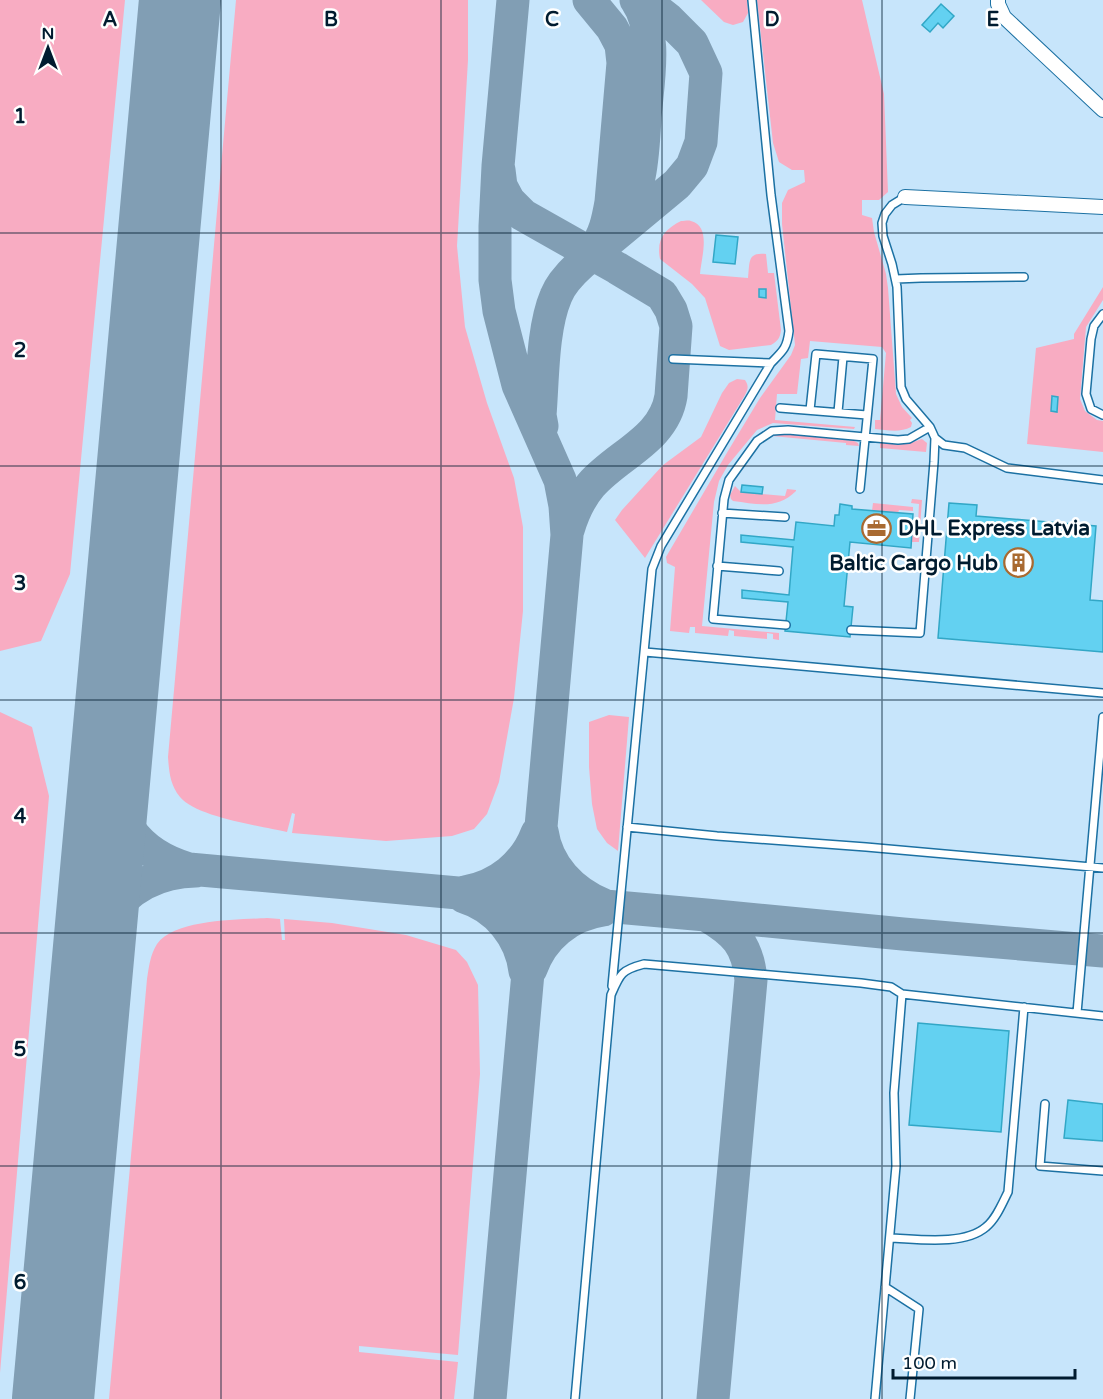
<svg xmlns="http://www.w3.org/2000/svg" width="1103" height="1399" font-family="'Varela Round',sans-serif">
  <style>
    .green { fill: #f8acc2 }
    .lines { fill: none; stroke-linecap: round; stroke-linejoin: round }
    .taxiway { stroke: #819eb4; stroke-width: 33 }
    .runway { stroke: #819eb4; stroke-width: 82 }
    .building { fill: #63d1f1; stroke: #32a7c6; stroke-width: 1.5 }
    .service-casing { stroke: #1c71a3; stroke-width: 10 }
    .minor-casing { stroke: #1c71a3; stroke-width: 16 }
    .service { stroke: #fff; stroke-width: 7 }
    .minor { stroke: #fff; stroke-width: 14 }
    .grid { fill: none; stroke: #001b2f; stroke-width: 1.5; stroke-opacity: 0.55 }
    .labels { text-anchor: middle; dominant-baseline: central; stroke-width: 5; stroke-linejoin: round; paint-order: stroke }
    .poi-label { font-size: 21px; font-weight: bold; fill: #001b2f; stroke: #fff; text-anchor: start }
    .grid-label { font-size: 20px; text-anchor: middle; font-weight: bold; fill: #001b2f; stroke: #fff; stroke-width: 5; stroke-linejoin: round; paint-order: stroke }
  </style>
  <rect width="100%" height="100%" fill="#c7e5fb"/>
  <!-- green -->
  <path class="green" d="M0,0H125L70,574L41,641L0,651Z
    M236,0H468V60L457,246L465,327L487,403L514,478L523,527V611L514,698L499,782L487,814L474,829L452,836L386,841L292,833L295,814L292,813L287,832C261,826 196,817 180,797C170,785 169,771 168,757Z
    M701,0H747L748,13L743,22L733,25L724,22Z
    M757,0H862L884,94L888,192L879,200H862V215L872,218L874,232L886,274L888,288L896,394L902,407L912,418L910,420L912,423L911,427C900,433 887,430 875,429V420H880L886,353L882,347L810,341L808,358L801,359L797,394H777L775,420L855,427L854,429L773,423L757,430L728,465L719,481L714,502L702,626L779,633V640L773,639V634L767,633V639L734,636V631L729,630L728,636L695,633V627H690L689,633L670,631L675,567L667,563L666,557L728,451L760,398L791,355L795,345L782,224V203L788,190L805,182L804,170H792L779,162L773,143Z
    M681,221C685,221 688,220 691,221C712,226 701,259 700,274L748,278C750,262 747,252 766,254L768,273H774L781,330C780,338 778,341 771,345L729,350L720,346L705,298L692,284L660,259C656,239 665,229 681,221Z
    M1103,287V300L1086,327L1080,399L1085,411L1097,420L1103,421V452L1027,444L1036,348L1074,339V334Z
    M737,379L745,380C749,386 748,389 745,395L645,558L615,520L622,510L663,465L701,437L722,393L729,383Z
    M786,434L854,441L858,443L859,446L846,445V443L772,436Z
    M922,439L927,443L926,452L880,448V443L907,444Z
    M735,486L741,492L785,496L787,489L796,490V491C777,510 757,504 733,501L731,499L730,495Z
    M912,499L922,500L919,542H911L912,524H918L919,504L911,503Z
    M873,503L913,507V511L899,510L898,513L872,511Z
    M0,712L32,727L49,796L0,1373Z
    M609,715L629,717L618,851L607,843L597,829L592,804L589,767V722Z
    M267,918L280,919L282,940H285L284,919L332,923L406,935L456,950L467,962L478,985L480,1074L458,1355L359,1346V1352L458,1362L454,1399H109L147,979C149,967 150,955 157,944C175,919 239,920 267,918Z"/>
  <g class="lines">
    <!-- taxiway -->
    <path class="taxiway" d="M589,0L612,28L621,45L623,63L611,202C608,219 605,235 594,249
      M499,170L501,186L509,201L523,215L617,268L662,295L671,310L676,326L671,396C664,440 618,454 591,485C579,499 573,513 568,530
      M617,228C626,212 635,195 639,177C643,158 644,137 645,117C648,81 658,32 636,0
      M542,426L540,415C543,379 542,329 556,296C561,283 572,272 582,263L677,184L692,166L701,142L706,73L692,43L668,19L644,0
      M111,761C112,816 134,853 189,869L706,915L903,934L1103,951
      M542,831C547,866 572,892 604,905
      M465,892C498,886 525,865 537,833
      M464,897C497,907 521,937 525,971
      M706,915C735,932 748,945 751,980L713,1399
      M93,960C97,946 100,933 107,920C125,888 160,871 196,871
      M531,969C542,937 569,915 603,910
      M490,1399L567,535L565,506L560,480L518,385L499,311L495,280V226L498,166L513,0"/>
    <!-- runway -->
    <path class="runway" d="M53,1399L180,0"/>
  </g>
  <!-- building -->
  <path class="building" d="M941,4L954,16L943,28L938,23L930,32L922,25Z
    M716,235L738,237L735,264L713,262Z
    M759,289H766V298L759,297Z
    M1052,396L1058,397L1057,412L1051,411Z
    M742,485L763,487L762,494L741,492Z
    M949,503L977,505L976,516L1096,526L1090,600L1103,601V652L938,638Z
    M840,504L852,506V509L913,514L911,548L850,542L844,606L853,607L850,637L785,631L788,602L742,598V590L789,595L793,547L741,542V535L794,540L796,522L834,526L835,515H839Z
    M918,1023L1009,1031L1001,1132L909,1125Z
    M1068,1100L1103,1104V1141L1064,1138Z"/>
  <g class="lines">
    <defs>
      <path id="service" d="M905,197L892,205L885,214L882,223L883,236L892,264L897,287L901,387L906,399L930,427
        M896,279L921,278L1024,277
        M1103,314L1094,326L1091,339L1086,394L1091,409L1103,415
        M673,359L771,363C783,351 787,348 789,331L771,195L752,0
        M780,408L867,415
        M810,410L816,354L873,359L860,489
        M838,412L843,357
        M935,438L944,445L965,448L1007,468L1103,480
        M722,513L785,517
        M717,566L779,571
        M786,625L713,619L724,499L729,480L757,441L772,431L788,430L898,440L909,439L930,427L935,438L934,462L920,633L851,630
        M645,652L1103,693
        M627,827L717,836L866,847L1103,868
        M612,986L652,569L661,546L771,363
        M1077,1013L1103,717
        M1045,1104L1040,1166L1103,1171
        M890,1238C917,1239 964,1246 986,1227C996,1219 1002,1204 1008,1192L1024,1007
        M885,1287L919,1309L910,1399
        M575,1399L611,995C620,974 621,970 644,964L861,983L891,987L902,994L1103,1016
        M875,1399L896,1166L894,1093L902,994"/>
      <path id="minor" d="M998,0V4L1004,17L1103,110
        M905,197L1103,207"/>
    </defs>
    <!-- service casing -->
    <use href="#service" class="service-casing"/>
    <!-- minor casing -->
    <use href="#minor" class="minor-casing"/>
    <!-- service -->
    <use href="#service" class="service"/>
    <!-- minor -->
    <use href="#minor" class="minor"/>
  </g>
  <!-- grid -->
  <path class="grid" d="M221,0V1399M441,0V1399M662,0V1399M882,0V1399M0,233H1103M0,466H1103M0,700H1103M0,933H1103M0,1166H1103"/>
  <!-- icons -->
  <defs>
    <symbol id="office-ring" viewBox="-11 -11 22 22"><circle r="9.5" fill="#fff" stroke="#a96a31" stroke-width="1.5"/><path d="M-6-3h4V-5.5h4V-3h4V5H-6ZM-1-4.5V-3h2v-1.5ZM-6 0V1H6V0Z" fill="#a96a31"/></symbol>
    <symbol id="building-ring" viewBox="-11 -11 22 22"><circle r="9.5" fill="#fff" stroke="#a96a31" stroke-width="1.5"/><path d="M-4-6H4V6H1V3H-1V6H-4ZM-2.5-4.3h1.7v1.8h-1.7ZM.8-4.3h1.7v1.8H.8ZM-2.5-1h1.7V.8h-1.7ZM.8-1h1.7V.8H.8Z" fill="#a96a31"/></symbol>
  </defs>
  <g fill-rule="evenodd">
    <use href="#office-ring" x="860" y="512" width="33" height="33"/>
    <use href="#building-ring" x="1002" y="546" width="33" height="33"/>
  </g>
  <g class="labels">
    <!-- poi labels -->
    <g class="poi-label">
      <text x="898" y="528">DHL Express Latvia</text>
      <text x="998" y="563" text-anchor="end">Baltic Cargo Hub</text>
    </g>
  </g>
  <g class="grid-label">
    <text x="110" y="26">A</text>
    <text x="331" y="26">B</text>
    <text x="552" y="26">C</text>
    <text x="772" y="26">D</text>
    <text x="993" y="26">E</text>
    <text x="20" y="123">1</text>
    <text x="20" y="357">2</text>
    <text x="20" y="590">3</text>
    <text x="20" y="823">4</text>
    <text x="20" y="1056">5</text>
    <text x="20" y="1289">6</text>
  </g>
  <!-- north arrow -->
  <g transform="translate(48 48)" stroke="#ffffff" stroke-width="4.5" paint-order="stroke">
  <path d="M0-4.5L10 22L0 15L-10 22Z" fill="#001b2f"/>
  <text y="-9" font-size="16" font-weight="bold" text-anchor="middle" fill="#001b2f">N</text>
  </g>
  <!-- scale -->
  <path d="M893 1369v9h182v-9" fill="none" stroke="#001b2f" stroke-width="3"/>
  <text x="902" y="1369" font-size="18" fill="#001b2f" stroke="#ffffff" stroke-width="4.5" paint-order="stroke">100 m</text>
</svg>
